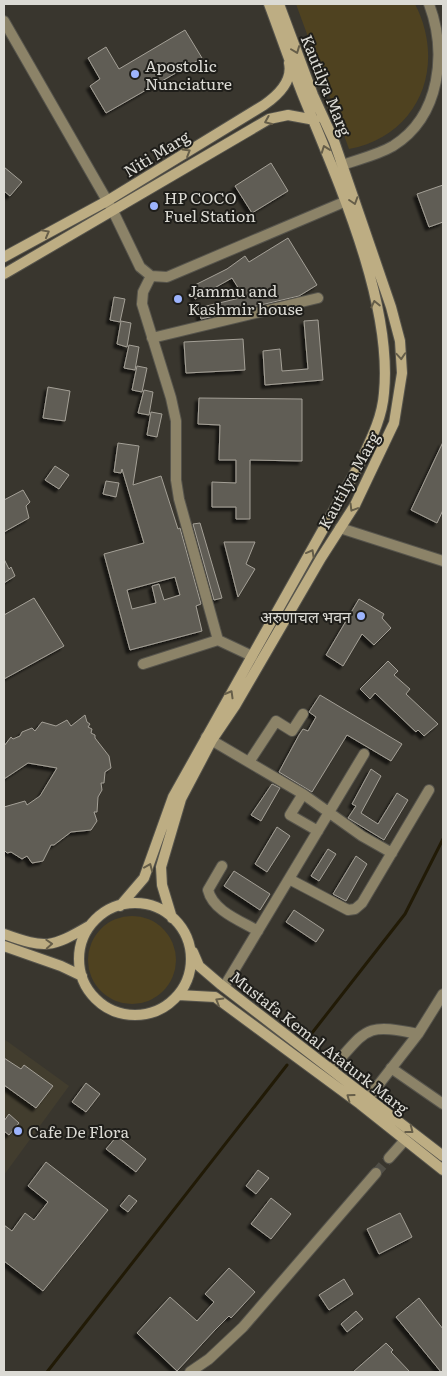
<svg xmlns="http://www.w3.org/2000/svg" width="447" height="1376" font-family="Literata,'Noto Sans Devanagari',serif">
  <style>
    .built { fill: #423d2e }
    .green { fill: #4f4220 }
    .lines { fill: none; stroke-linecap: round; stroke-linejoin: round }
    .stream { stroke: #211a06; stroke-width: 3 }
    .building { fill: #605d54; stroke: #a4a097; fill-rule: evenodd; filter: url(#shadow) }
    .street-tunnel { stroke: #514f47; stroke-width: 10; stroke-dasharray: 10 5; stroke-linecap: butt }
    .street-casing { stroke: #56544c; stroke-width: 12 }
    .secondary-casing { stroke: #56544c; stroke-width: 12 }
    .street { stroke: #8c8368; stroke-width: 10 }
    .secondary { stroke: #bdad83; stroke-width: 10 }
    .oneway { stroke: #665e49 }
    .poi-dot { fill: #9db4fd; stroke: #1f1e1a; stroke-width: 2 }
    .labels { text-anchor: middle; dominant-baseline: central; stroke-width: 4; stroke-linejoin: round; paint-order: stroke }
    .poi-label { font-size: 16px; fill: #dbdad4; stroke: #1f1e1a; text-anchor: start }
    .street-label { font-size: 16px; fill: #dbdad4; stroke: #1f1e1a }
  </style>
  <defs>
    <filter id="shadow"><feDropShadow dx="-3.5" dy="3.5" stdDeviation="1" flood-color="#0009"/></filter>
  </defs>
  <rect width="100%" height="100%" fill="#39362e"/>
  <!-- built -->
  <path class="built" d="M4,1039L69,1086L4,1175Z"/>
  <!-- green -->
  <path class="green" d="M296,4H415C447,66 419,136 349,149Z
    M88 960a44 44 0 1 1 88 0a44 44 0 1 1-88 0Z"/>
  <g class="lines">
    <!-- stream -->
    <path class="stream" d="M312,1033L405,914L443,839
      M47,1372L287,1065"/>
  </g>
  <!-- building -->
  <path class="building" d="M185,30L202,58L106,113L90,86L100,79L88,58L106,47L119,69Z
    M271,163L288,191L252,213L235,186Z
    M4,167L22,182L10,196L4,191Z
    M443,185V222L429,227L417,194Z
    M288,238L317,285L299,296L201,319L198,308L244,297L232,278L195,299L191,287L227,269L245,256L249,262Z
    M114,297L125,299L120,322L110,320Z
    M318,320L323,380L265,385L263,351L280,349L282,371L308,369L304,321Z
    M121,321L131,323L127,347L117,344Z
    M243,339L245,370L186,373L184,342Z
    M129,345L139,347L135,370L124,368Z
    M137,366L147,368L142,392L132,390Z
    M48,387L70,391L65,421L43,418Z
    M144,390L153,392L149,415L138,413Z
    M199,398L302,399V461L250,460V519H236V507H212V482L236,483V460H219L220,425L198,424Z
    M151,412L162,414L157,437L147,435Z
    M443,442V510L437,523L411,510Z
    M118,443L139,446L133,485L161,476L178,529L180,528L201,604L196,606L202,631L130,650L104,554L144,543L122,469L121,473L114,472ZM175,577L180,595L164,600L159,584L152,586L156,603L132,609L127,590Z
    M55,466L69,475L59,489L45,480Z
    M106,481L119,483L116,497L103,494Z
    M23,490L30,502L26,506L29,518L4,532V500Z
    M200,523L222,598L214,600L193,524Z
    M224,542H255L246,564L255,569L238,597Z
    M4,559L9,569L11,567L15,576L4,583Z
    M34,598L64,646L4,679V615Z
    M359,599L384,614L382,618L391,628L374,645L362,634L343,666L326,655Z
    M388,661L398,671L394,675L410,689L406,694L438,724L424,736L418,730L416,732L375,693L370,699L360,689Z
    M320,695L402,744L391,761L347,735L312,792L279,772L299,735L303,729L308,731L316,717L309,712Z
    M85,715L87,722L90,724L88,727L92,729L91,733L95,735V738L109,756L111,768L105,772L104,783H101L102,790L98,797L97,812H94L97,821L91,830L71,832L54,845H51L43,861L32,863L27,856L22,859L11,852L7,853L4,850V807L25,801L27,805L40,796L57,768L28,763L4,779V746L11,737L13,739L20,736L22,732L32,728L35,731L42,722L56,726L67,720L71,726Z
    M371,769L381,776L361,813L378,824L397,793L408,800L384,840L348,818L356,806L352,804Z
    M272,784L280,788L261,821L251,815Z
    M277,827L290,836L267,872L255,864Z
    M328,849L336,854L319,881L311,876Z
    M356,856L367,864L346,901L333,894Z
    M234,871L270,894L260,910L224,886Z
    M294,910L324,930L316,942L286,922Z
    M4,1058L21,1069L24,1065L53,1086L36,1108L4,1085Z
    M86,1083L100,1094L86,1112L72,1102Z
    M9,1114L19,1123L9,1135L4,1131V1121Z
    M117,1136L146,1159L136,1172L106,1149Z
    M46,1162L108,1210L43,1291L4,1261V1225L12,1231L25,1213L34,1220L48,1202L28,1186Z
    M258,1170L269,1178L256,1194L246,1186Z
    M129,1195L137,1201L128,1212L120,1206Z
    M271,1198L291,1214L271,1239L251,1224Z
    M400,1213L412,1237L379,1254L367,1229Z
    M229,1268L255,1292L231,1318L229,1316L214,1331L177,1371L137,1333L170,1297L197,1321L214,1302L205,1294Z
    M344,1279L353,1294L329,1310L319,1295Z
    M419,1298L443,1329V1372H441L396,1317Z
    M356,1311L363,1319L347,1332L341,1324Z
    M386,1343L393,1350L391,1352L410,1372H353Z"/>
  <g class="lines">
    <!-- street-tunnel -->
    <path class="street-tunnel" d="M376,1173L389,1158"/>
    <defs>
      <path id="street" d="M4,21L113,211L140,267L151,276L167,277L344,202
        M336,167C355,160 376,156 393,146C441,116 447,52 429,4
        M151,276L143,292L142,304L171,398L176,421V480L179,499L218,640L252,656
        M152,338L318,298
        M340,528L443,561
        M143,664L218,640
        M206,737L303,794L362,836L392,853
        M249,762L276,721L292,731L303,714
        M303,794L290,815L318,831
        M222,866L208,890C213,911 241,921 258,931
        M289,879L348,910L355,909L362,903L429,790
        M224,987L364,754
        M391,1068L443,1104
        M331,1069C367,1030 363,1022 418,1034
        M369,1097L418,1034L443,994
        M389,1158L405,1140
        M190,1372L209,1359L243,1327L376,1173"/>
      <path id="secondary" d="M4,257L107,201L264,105C277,96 293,81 289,63
        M4,274L269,119L288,115L315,120
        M79 959a56 56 0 1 1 112 0a56 56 0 1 1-112 0Z
        M120,906L144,878L173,797L358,467C369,443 382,420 384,393C393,301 336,177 302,93C290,63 280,33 269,4
        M172,918L162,885L161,867L181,799L212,740L235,706L321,558L355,505L394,423L402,373L400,341L391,307L334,141L313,95L279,4
        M4,934C46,949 51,948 89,926
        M4,946L61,966L82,976
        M193,952L199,966L220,984L443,1156
        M178,995L215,997L360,1104L443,1170"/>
    </defs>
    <!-- street casing -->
    <use href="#street" class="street-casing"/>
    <!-- secondary casing -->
    <use href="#secondary" class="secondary-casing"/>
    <!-- street -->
    <use href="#street" class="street"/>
    <!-- secondary -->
    <use href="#secondary" class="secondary"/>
  </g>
  <!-- one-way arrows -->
  <defs><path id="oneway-chevron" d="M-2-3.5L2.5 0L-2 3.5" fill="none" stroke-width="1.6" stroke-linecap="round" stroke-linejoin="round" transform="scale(1.25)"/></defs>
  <g class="oneway">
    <use href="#oneway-chevron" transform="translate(296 50) rotate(69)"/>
    <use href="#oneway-chevron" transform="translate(268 121) rotate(157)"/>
    <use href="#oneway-chevron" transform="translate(325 149) rotate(-110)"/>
    <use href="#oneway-chevron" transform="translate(187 152) rotate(-31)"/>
    <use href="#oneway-chevron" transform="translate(354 201) rotate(72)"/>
    <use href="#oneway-chevron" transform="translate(46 233) rotate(-29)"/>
    <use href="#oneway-chevron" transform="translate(375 304) rotate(-103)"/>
    <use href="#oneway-chevron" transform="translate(401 356) rotate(86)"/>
    <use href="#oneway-chevron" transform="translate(353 508) rotate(121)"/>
    <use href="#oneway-chevron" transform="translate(311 553) rotate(-61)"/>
    <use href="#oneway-chevron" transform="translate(230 694) rotate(-60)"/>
    <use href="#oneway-chevron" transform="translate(149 867) rotate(-67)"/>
    <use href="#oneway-chevron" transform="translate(49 944) rotate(-3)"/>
    <use href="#oneway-chevron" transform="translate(219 1001) rotate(-149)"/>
    <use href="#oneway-chevron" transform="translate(350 1097) rotate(-144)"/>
    <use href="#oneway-chevron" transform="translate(410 1130) rotate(38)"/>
  </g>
  <!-- markers -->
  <g class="poi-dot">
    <circle cx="135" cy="74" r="5"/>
    <circle cx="154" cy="206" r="5"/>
    <circle cx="178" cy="299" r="5"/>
    <circle cx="361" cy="616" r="5"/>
    <circle cx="18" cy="1131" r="5"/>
  </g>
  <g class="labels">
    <!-- poi labels -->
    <g class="poi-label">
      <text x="145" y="65">Apostolic<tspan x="145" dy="18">Nunciature</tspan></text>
      <text x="164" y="197">HP COCO<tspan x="164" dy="18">Fuel Station</tspan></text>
      <text x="188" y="290">Jammu and<tspan x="188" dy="18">Kashmir house</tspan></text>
      <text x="351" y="616" text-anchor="end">अरुणाचल भवन</text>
      <text x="28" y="1131">Cafe De Flora</text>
    </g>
    <!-- street labels -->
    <g class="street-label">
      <text transform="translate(327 85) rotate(68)">Kautilya Marg</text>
      <text transform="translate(156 153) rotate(-31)">Niti Marg</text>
      <text transform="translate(348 480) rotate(-61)">Kautilya Marg</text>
      <text transform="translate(320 1042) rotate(38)">Mustafa Kemal Ataturk Marg</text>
    </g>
  </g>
  <!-- border -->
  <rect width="447" height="1376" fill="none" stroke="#dbdad4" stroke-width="10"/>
</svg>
